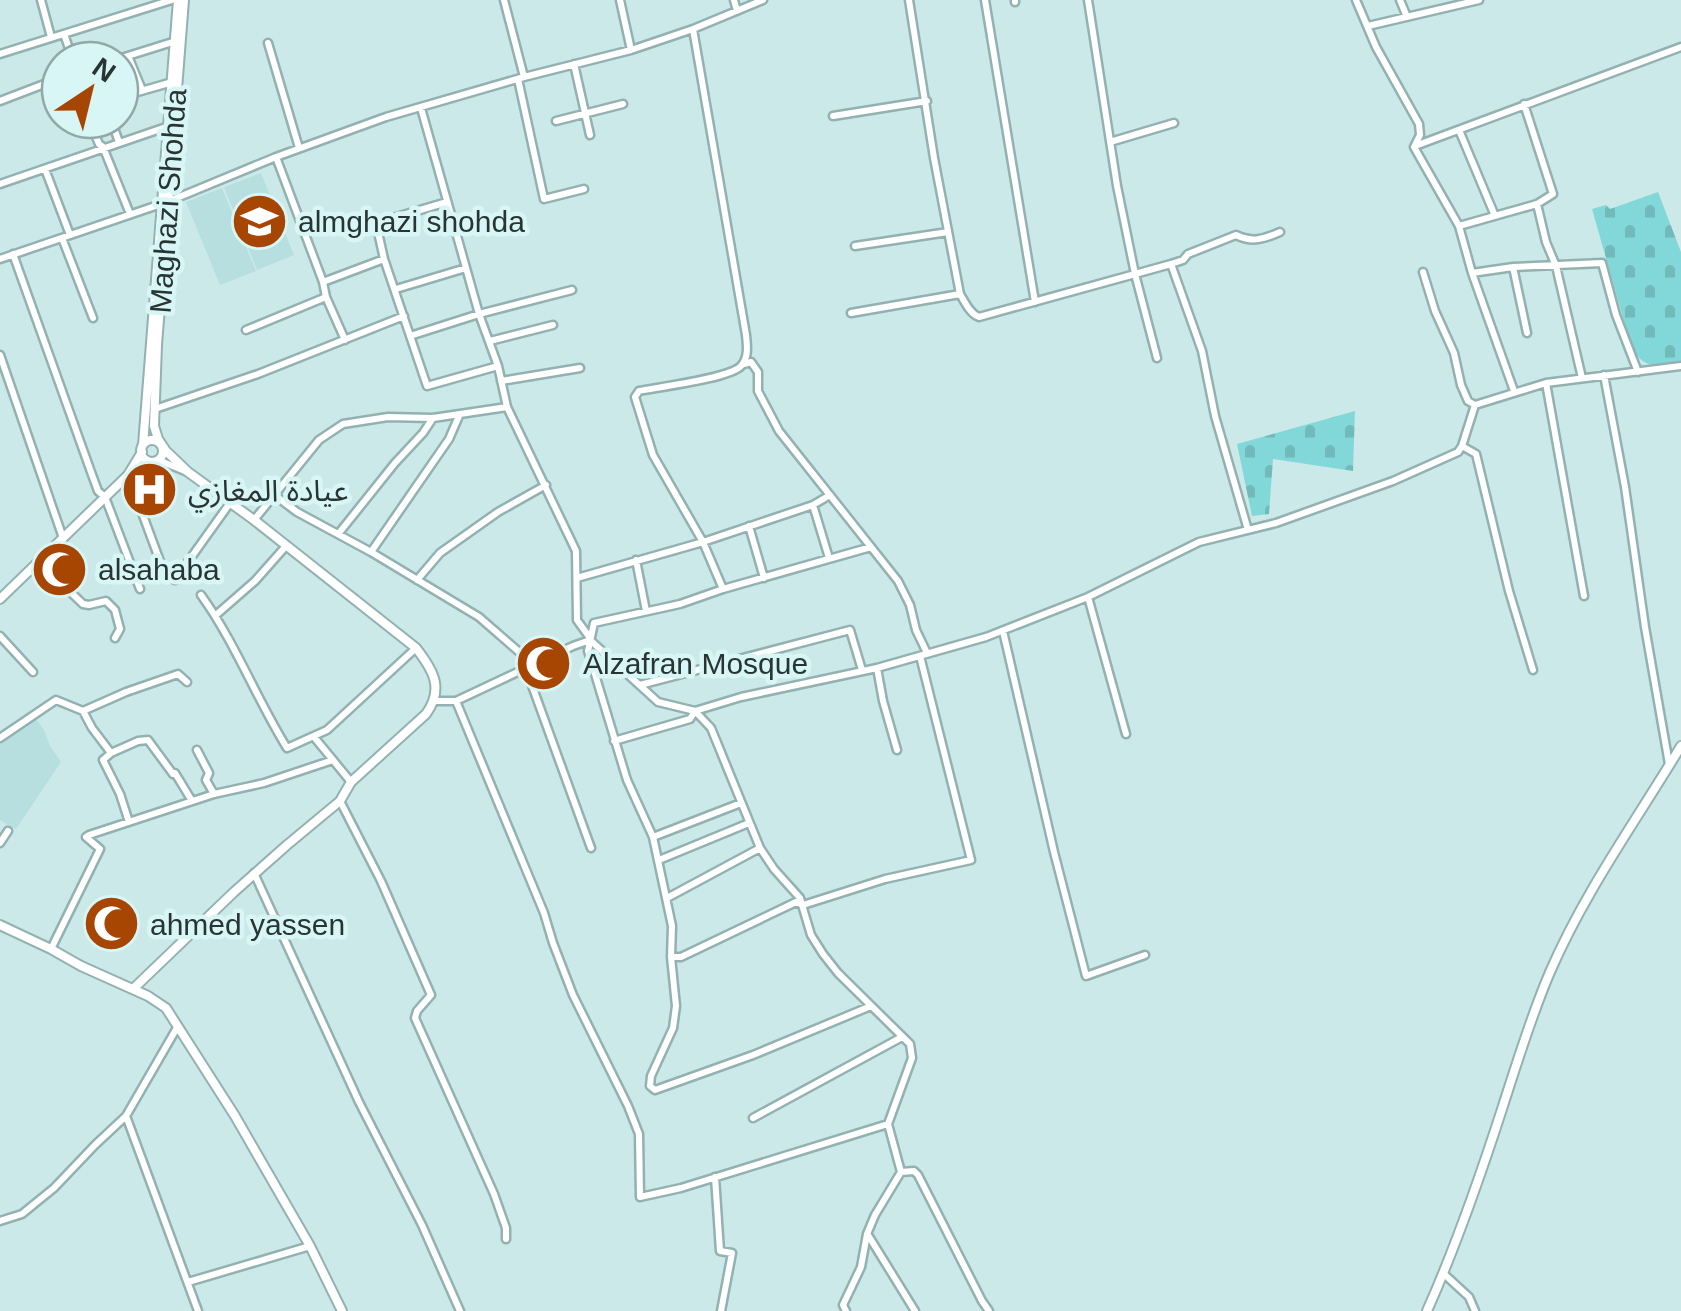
<svg xmlns="http://www.w3.org/2000/svg" width="1681" height="1311" font-family="Arial,'Noto Sans Arabic',sans-serif">
  <style>
    .built { fill: #b7dfdf }
    .cemetery { fill: url(#cemetery-stones) }
    .lines { fill: none; stroke-linecap: round; stroke-linejoin: round }
    .minor-casing { stroke: #94b1b1; stroke-width: 11 }
    .tertiary-casing { stroke: #94b1b1; stroke-width: 12 }
    .minor { stroke: #fff; stroke-width: 6 }
    .tertiary { stroke: #fff; stroke-width: 8 }
    .labels { text-anchor: middle; dominant-baseline: central; stroke-width: 9; stroke-linejoin: round; paint-order: stroke }
    .street-label { font-size: 30px; fill: #293434; stroke: #d8f6f6 }
    .poi-label { font-size: 30px; fill: #293434; stroke: #d8f6f6; text-anchor: start }
  </style>
  <defs>
    <pattern id="cemetery-stones" width="16" height="16" patternUnits="userSpaceOnUse" patternTransform="scale(2.5)"><rect width="16" height="16" fill="#82d8d8"/><path d="M2 7V4a2 2 0 0 1 4 0v3zM10 15v-3a2 2 0 0 1 4 0v3z" fill="#70baba"/></pattern>
  </defs>
  <rect width="100%" height="100%" fill="#cbe9e8"/>
  <!-- built -->
  <path class="built" d="M261,173L294,255L257,270L224,187Z
    M222,188L256,271L220,285L186,202Z
    M34,716L44,730L50,746L61,762L16,829L13,828L0,820V740Z"/>
  <!-- cemetery -->
  <path class="cemetery" d="M1658,192L1681,252V361C1655,364 1645,372 1631,346L1592,209L1606,205L1610,209Z
    M1355,411L1353,471L1273,459L1269,514L1252,516L1237,444Z"/>
  <g class="lines">
    <defs>
      <path id="minor" d="M41,0L51,37
        M504,0L524,77
        M620,0L631,50
        M734,0L737,11
        M909,0L934,158L960,294C965,302 970,314 979,317L1135,274L1157,358
        M985,0L1035,302
        M1015,0V2
        M1088,0L1117,186L1135,274L1171,264L1202,351L1215,416L1248,530
        M1356,0L1376,47L1419,124L1420,135L1414,147L1459,226L1472,273L1514,391
        M1400,0L1407,17
        M1368,26L1479,0
        M693,29L746,335C747,345 749,357 741,366C730,378 660,387 639,391L635,397L653,455L703,542L723,589
        M64,34L73,60
        M268,43L299,148
        M0,54L172,0
        M128,56L142,90
        M115,60L179,40
        M574,64L590,135
        M518,79L544,199L584,189
        M120,97L176,81
        M0,101L60,78
        M421,108L479,314L498,366L507,407L576,551L577,620L590,638
        M833,116L927,101
        M89,120L99,144L103,147L130,214
        M111,120L119,142
        M556,121L623,104
        M1459,130L1495,216
        M1110,142L1174,123
        M1415,146L1681,47
        M276,157L323,282L326,297L345,340
        M45,169L70,235
        M0,184L172,125
        M447,202L376,223L384,259L427,386L498,366
        M1537,204L1546,242L1556,266L1582,378
        M1459,226L1537,204L1553,194L1524,104
        M62,238L93,318
        M855,246L948,232
        M13,254L91,472L98,491L105,497L140,589
        M0,259L167,202L276,157L386,117L524,77L631,50L693,29L763,0
        M1171,264L1183,260L1188,254L1236,235C1252,243 1264,239 1280,232
        M1513,267L1527,333
        M1423,272L1435,311L1454,353L1461,385L1468,401L1475,405
        M1472,273L1513,267L1602,263L1616,315L1638,372
        M323,282L384,259
        M396,289L466,268
        M851,313L960,294
        M246,330L326,297
        M410,336L479,314L572,290
        M490,341L553,325
        M0,355L63,538
        M744,364L751,362L758,372V391L779,431L898,581L910,605L916,630L927,653
        M1604,375L1625,487L1645,627L1669,764
        M501,381L580,368
        M1546,383L1584,596
        M155,409L258,374L404,316
        M1462,446L1476,454L1509,591L1533,670
        M158,460L185,471
        M133,470L151,462
        M128,475L164,572L175,580L230,503
        M273,494L297,512L371,552L479,617L534,665
        M813,505L829,558
        M254,520L319,440L343,424L388,417L433,418L507,407
        M749,526L764,578
        M339,533L395,463L423,433L433,418
        M871,547L723,589L680,604L594,623L588,651L627,780L653,837L672,926L671,957L676,1006L673,1028L651,1076L650,1086L655,1090L753,1055L871,1006
        M371,552L449,439L459,416
        M636,560L646,611
        M39,562L83,604L89,605L106,601L115,610L120,629L115,638
        M577,578L703,542L813,505L830,495
        M417,580L440,553L498,512L546,485
        M201,595C235,642 256,698 287,748L327,730L416,648
        M1088,597L1126,734
        M216,615L255,581L286,546
        M1003,631L1054,852L1086,976L1145,955
        M0,636L33,672
        M877,668L883,701L897,750
        M526,669L591,848
        M640,685L850,630L862,670
        M435,701H456L573,646L590,640L658,702L695,711L741,697L877,668L986,637L1088,597L1199,542L1276,523L1393,481L1458,452L1462,446L1475,405L1546,383L1681,366
        M456,701L544,913L553,943L573,995L628,1106L639,1134L640,1197L681,1188L888,1124
        M83,711L92,728L111,753L103,760L120,794L129,822
        M314,737L333,760
        M0,738L56,700L83,711L126,692L178,674L187,682
        M614,741L690,719L695,711L711,728L760,848L774,869L800,898L811,935L823,954L838,973L910,1044L912,1058L888,1124L901,1172L875,1215L867,1234L861,1267L843,1305L846,1311
        M197,750L209,773L206,780L214,794
        M111,753L138,741L148,740L173,774L175,773L192,801
        M340,801L381,881L431,995L417,1011L415,1018L494,1194L506,1228V1239
        M653,837L741,803
        M0,843L8,831
        M659,860L749,823
        M254,873L359,1102L422,1225L460,1311
        M667,898L760,848
        M51,949L100,849L86,837L89,835L214,794L264,783L333,760L351,782
        M671,957H681L796,902L803,905L885,879L971,860L920,656
        M126,1116L198,1311
        M753,1118L902,1037
        M901,1172L914,1171L918,1175L982,1301L989,1311
        M715,1177L720,1251L732,1253L721,1311
        M0,1221L22,1214L54,1188L95,1145L126,1116L178,1026
        M868,1235L915,1311
        M1444,1274L1469,1297L1475,1311
        M188,1282L310,1246"/>
      <path id="tertiary" d="M141 451a11 11 0 1 1 22 0a11 11 0 1 1-22 0Z
        M143,445L178,0
        M0,599L128,475L142,452
        M0,925L51,949L81,966L148,996L166,1008L235,1116L310,1246L342,1311
        M133,989L234,892L287,845L340,801L351,782L426,714C444,689 434,671 416,648L254,520L188,472L166,451L158,439L154,426L157,345L184,0
        M1427,1311C1456,1246 1480,1177 1502,1109C1517,1063 1531,1016 1550,972C1585,891 1636,821 1681,746"/>
    </defs>
    <!-- minor casing -->
    <use href="#minor" class="minor-casing"/>
    <!-- tertiary casing -->
    <use href="#tertiary" class="tertiary-casing"/>
    <!-- minor -->
    <use href="#minor" class="minor"/>
    <!-- tertiary -->
    <use href="#tertiary" class="tertiary"/>
  </g>
  <!-- icons -->
  <defs>
    <symbol id="school-disc" viewBox="-11 -11 22 22"><circle r="9.5" fill="#a74603" stroke="#d8f6f6"/><path d="M0-5L7-2L0 1L-7-2ZM-4 1L0 2.5L4 1V4Q0 6-4 4Z" fill="#fff"/></symbol>
    <symbol id="hospital-disc" viewBox="-11 -11 22 22"><circle r="9.5" fill="#a74603" stroke="#d8f6f6"/><path d="M-5-5h3v3.5h4V-5h3V5h-3V1.5h-4V5h-3Z" fill="#fff"/></symbol>
    <symbol id="mosque-disc" viewBox="-11 -11 22 22"><circle r="9.5" fill="#a74603" stroke="#d8f6f6"/><path d="M3.5-4.9A6 6 0 1 0 3.5 4.9A5 5 0 1 1 3.5-4.9Z" fill="#fff"/></symbol>
  </defs>
  <g fill-rule="evenodd">
    <use href="#school-disc" x="228" y="190" width="63" height="63"/>
    <use href="#hospital-disc" x="118" y="458" width="63" height="63"/>
    <use href="#mosque-disc" x="28" y="538" width="63" height="63"/>
    <use href="#mosque-disc" x="512" y="632" width="63" height="63"/>
    <use href="#mosque-disc" x="80" y="892" width="63" height="63"/>
  </g>
  <g class="labels">
    <!-- street labels -->
    <g class="street-label">
      <text transform="translate(168 201) rotate(-86)">Maghazi Shohda</text>
    </g>
    <!-- poi labels -->
    <g class="poi-label">
      <text x="298" y="221">almghazi shohda</text>
      <text x="188" y="490">عيادة المغازي</text>
      <text x="98" y="569">alsahaba</text>
      <text x="583" y="663">Alzafran Mosque</text>
      <text x="150" y="924">ahmed yassen</text>
    </g>
  </g>
  <!-- north arrow -->
  <g transform="translate(90 90) rotate(35)"><circle r="48" fill="#d8f6f6" stroke="#92a8a8" stroke-width="2.5"/>
  <path d="M0-8L18 38L0 25L-18 38Z" fill="#a74603"/>
  <text y="-15" font-size="28" font-weight="bold" text-anchor="middle" fill="#293434">N</text>
  </g>
</svg>
